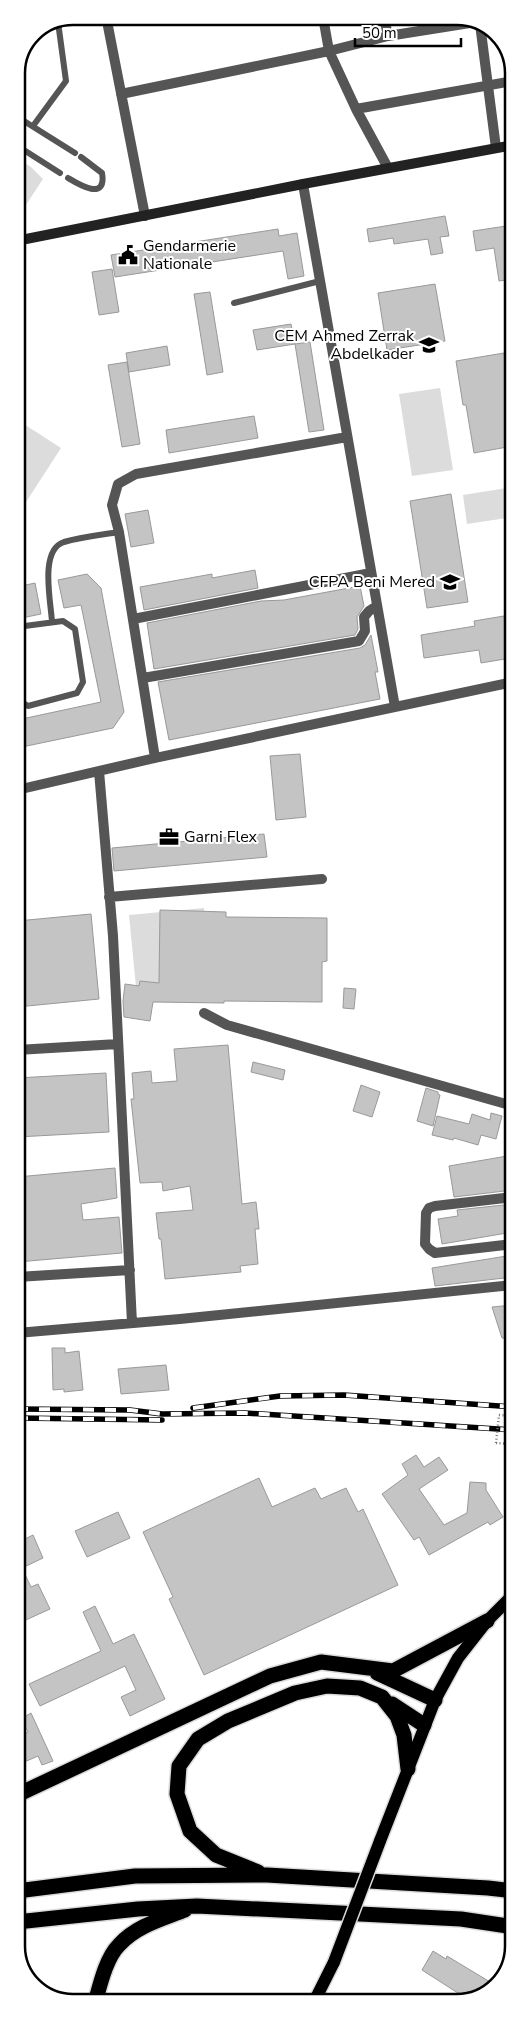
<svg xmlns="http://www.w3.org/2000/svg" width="530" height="2019" font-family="'Nunito Sans',sans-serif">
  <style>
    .green { fill: #dcdcdc }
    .building { fill: #c4c4c4; stroke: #999 }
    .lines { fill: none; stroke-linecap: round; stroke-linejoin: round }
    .primary-casing { stroke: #dbdbdb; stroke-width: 15 }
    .highway-casing { stroke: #dbdbdb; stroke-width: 18 }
    .path { stroke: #777; stroke-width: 2.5; stroke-dasharray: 1 2.5; stroke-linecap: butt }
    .lane { stroke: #555; stroke-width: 6 }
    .street { stroke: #555; stroke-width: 10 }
    .secondary { stroke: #222; stroke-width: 10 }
    .primary { stroke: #000; stroke-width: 12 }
    .highway { stroke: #000; stroke-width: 15 }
    .rail-casing { stroke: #000; stroke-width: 5.5 }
    .rail { stroke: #fff; stroke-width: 4; stroke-dasharray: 11; stroke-linecap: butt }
    .primary-bridge-casing { stroke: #dbdbdb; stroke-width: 15; stroke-linecap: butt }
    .path-bridge { stroke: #777; stroke-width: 2.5; stroke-dasharray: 1 2.5; stroke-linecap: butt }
    .primary-bridge { stroke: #000; stroke-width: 12 }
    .labels { text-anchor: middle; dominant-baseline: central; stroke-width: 4; stroke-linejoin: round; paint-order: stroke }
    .poi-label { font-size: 16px; fill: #000; stroke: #fff; text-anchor: start }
    .rim { fill: none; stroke: #000; stroke-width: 2.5 }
  </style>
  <rect width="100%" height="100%" fill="#fff"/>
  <!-- green -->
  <path class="green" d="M16,157L31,167L43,179L16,220Z
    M440,388L453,470L412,476L399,394Z
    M16,419L61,448L17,516Z
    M513,487V517L467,524L463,495Z
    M204,908L212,990L137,997L129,915Z"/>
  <!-- building -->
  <path class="building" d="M445,216L449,236L440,237L443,253L431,255L428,239L394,244L393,238L369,242L367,229Z
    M513,225V279L499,281L494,248L476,251L473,231Z
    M278,229L279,236L297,233L304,276L288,279L283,251L115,277L111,255Z
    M112,269L119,312L99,315L92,272Z
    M435,284L445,341L387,350L378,293Z
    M210,292L223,372L207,375L194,294Z
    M291,324L295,344L257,350L253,330Z
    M310,342L324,430L309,432L295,344Z
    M167,346L170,365L129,372L126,353Z
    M504,353L513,409V446L474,453L466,405H463L456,361Z
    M127,362L140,444L122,447L108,365Z
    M254,416L258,438L169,453L166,430Z
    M451,494L468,602L427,608L410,501Z
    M148,510L154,543L131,547L125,514Z
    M255,570L258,588L144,610L140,587L212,574V578Z
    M87,574L101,588L124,712L113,728L17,748V720L101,702L81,605L64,608L58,580Z
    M35,583L41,614L17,619V587Z
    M360,586L364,606L357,617L358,629L355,635L154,669L147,623L261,601L284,600Z
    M504,616L511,658L481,663L479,650L424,658L421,635L475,626L474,621Z
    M371,635L378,672H375L380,699L169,740L158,682L360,648L365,645Z
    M300,754L306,817L276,820L270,756Z
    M264,834L267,857L114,871L112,848Z
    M160,910L226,912V917L327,918V961L322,962V1002L224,1001V1003L153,1002L150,1021L124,1017L123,1001L125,984L139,986L140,981L159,983Z
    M91,914L99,999L17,1007V921Z
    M344,988L356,989L354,1009L343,1008Z
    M228,1045L242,1204L256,1202L259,1229H255L258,1264L240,1266L241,1272L165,1279L161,1239H159L156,1213L193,1210L190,1186L163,1191L162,1182L140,1183L131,1099H134L132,1073L151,1071L152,1083L177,1081L174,1049Z
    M253,1062L285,1070L283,1080L251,1072Z
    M106,1073L109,1132L17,1137V1078Z
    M361,1085L380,1092L372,1117L353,1111Z
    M426,1088L438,1092V1094L440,1095L433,1126L417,1121Z
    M491,1113L502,1116L496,1139L481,1135L478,1145L454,1138L453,1140L432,1135L437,1116L469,1124L472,1114L490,1120Z
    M513,1155V1190L454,1197L449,1166Z
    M115,1168L117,1198L81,1204L83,1220L119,1217L122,1253L17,1262V1177Z
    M513,1204V1232L442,1244L438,1219L458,1216L457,1210Z
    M513,1255V1277L435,1286L432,1268Z
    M513,1305V1339L502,1338L492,1307Z
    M52,1348H65V1353L79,1351L83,1390L64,1392V1389L53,1390Z
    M166,1365L169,1390L121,1394L118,1369Z
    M416,1455L424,1467L439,1457L448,1470L419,1489L444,1525L467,1513L470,1482L486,1483V1490L503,1517L490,1525L488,1522L429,1555L419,1537L414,1540L382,1494L408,1475L402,1464Z
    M259,1478L272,1507L315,1488L321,1499L346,1488L358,1512L363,1509L398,1585L204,1675L169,1599L173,1597L143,1532Z
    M118,1512L130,1538L87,1557L75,1531Z
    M33,1535L43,1558L22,1568L31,1587L38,1584L50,1609L17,1624V1543Z
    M95,1606L113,1644L134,1634L165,1699L130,1716L121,1697L136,1690L125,1666L40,1706L29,1684L101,1651L83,1612Z
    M31,1713L53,1761L42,1765L38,1756L22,1763L17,1752V1737L28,1732L21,1719Z
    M433,1951L446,1959L447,1956L495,1985L468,2002H457L461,1995L422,1970Z"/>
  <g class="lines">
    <defs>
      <path id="primary" d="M380,1841L435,1700L458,1658L487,1621L514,1594
        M314,2002L334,1962"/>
      <path id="highway" d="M377,1673L435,1700
        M392,1704L424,1725
        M17,1795L270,1676L321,1662L393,1671L487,1621
        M258,1872L216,1855L190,1831L177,1794L179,1766L198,1739L228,1721L295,1693L327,1686L360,1688L382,1697L397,1716L404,1735L408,1769
        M17,1891L135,1876L267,1875L488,1888L514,1891
        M17,1922L138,1909L197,1906L461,1919L514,1927
        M95,2003C100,1985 106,1958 119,1945C136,1926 162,1919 185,1910"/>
    </defs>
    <!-- primary casing -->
    <use href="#primary" class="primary-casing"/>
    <!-- highway casing -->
    <use href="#highway" class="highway-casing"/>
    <!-- path -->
    <path class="path" d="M499,1415L513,1416
      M496,1443L513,1444"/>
    <!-- lane -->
    <path class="lane" d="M16,116L75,153
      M33,126L66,81L58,22
      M16,145L60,173
      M68,178C78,184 107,202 102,173L81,157
      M234,303L320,281
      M52,622C51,602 39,550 64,542C81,537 101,535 119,532
      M17,627L63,621L75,629L83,682L77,693L28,706L17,699"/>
    <!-- street -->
    <path class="street" d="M106,16L145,216
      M323,17L329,51L356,109L388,168
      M384,17L388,36
      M480,24L496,148
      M121,94L329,51L388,36L476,22
      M356,109L513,81
      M303,184L395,707
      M133,619L371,573
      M143,678L359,641L365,631L364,617L369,611L377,606
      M155,758L119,532L112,505L118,484L136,474L347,437
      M99,771L113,936L132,1323
      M17,790L155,758L513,682
      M109,897L322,879
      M204,1013L227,1025L513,1106
      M17,1050L118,1044
      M513,1197L435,1206L429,1208L426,1213L425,1244L429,1249L435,1253L513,1244
      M17,1277L130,1270
      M17,1333L180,1319L513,1285"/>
    <!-- secondary -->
    <path class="secondary" d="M16,241L303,184L513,145"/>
    <!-- primary -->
    <use href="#primary" class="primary"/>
    <!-- highway -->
    <use href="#highway" class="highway"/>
    <defs>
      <path id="rail" d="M193,1408L280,1396L344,1395L513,1407
        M17,1409L130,1410L162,1414L245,1413L513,1430
        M17,1418L162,1420"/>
    </defs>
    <!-- rail casing -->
    <use href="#rail" class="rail-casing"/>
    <!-- rail -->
    <use href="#rail" class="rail"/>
    <defs>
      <path id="primary-bridge" d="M334,1962L380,1841"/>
    </defs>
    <!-- primary-bridge casing -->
    <use href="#primary-bridge" class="primary-bridge-casing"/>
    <!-- path-bridge -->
    <path class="path-bridge" d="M496,1443L499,1415"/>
    <!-- primary-bridge -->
    <use href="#primary-bridge" class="primary-bridge"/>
  </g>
  <!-- icons -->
  <defs>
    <symbol id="civic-bare" viewBox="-9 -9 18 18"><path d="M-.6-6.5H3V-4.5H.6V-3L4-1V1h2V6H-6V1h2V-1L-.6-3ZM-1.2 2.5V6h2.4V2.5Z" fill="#000" stroke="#fff" stroke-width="2.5" paint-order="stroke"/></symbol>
    <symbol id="school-bare" viewBox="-9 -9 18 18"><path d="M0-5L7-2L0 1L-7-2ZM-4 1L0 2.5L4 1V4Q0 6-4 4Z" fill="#000" stroke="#fff" stroke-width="2.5" paint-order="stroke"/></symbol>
    <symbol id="university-bare" viewBox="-9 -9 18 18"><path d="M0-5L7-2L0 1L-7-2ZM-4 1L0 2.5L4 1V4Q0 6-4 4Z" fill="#000" stroke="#fff" stroke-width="2.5" paint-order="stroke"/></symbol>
    <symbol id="office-bare" viewBox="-9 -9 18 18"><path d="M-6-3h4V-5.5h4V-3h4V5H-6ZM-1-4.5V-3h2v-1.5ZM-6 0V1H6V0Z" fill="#000" stroke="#fff" stroke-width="2.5" paint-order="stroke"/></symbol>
  </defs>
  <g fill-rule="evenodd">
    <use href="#civic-bare" x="114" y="241" width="28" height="28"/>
    <use href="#school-bare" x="415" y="331" width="28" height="28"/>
    <use href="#university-bare" x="436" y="568" width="28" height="28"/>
    <use href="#office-bare" x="155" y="823" width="28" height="28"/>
  </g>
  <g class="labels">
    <!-- poi labels -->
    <g class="poi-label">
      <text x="143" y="246">Gendarmerie<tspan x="143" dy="18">Nationale</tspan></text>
      <text x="414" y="336" text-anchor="end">CEM Ahmed Zerrak<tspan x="414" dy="18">Abdelkader</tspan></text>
      <text x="435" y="582" text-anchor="end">CFPA Beni Mered</text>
      <text x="184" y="837">Garni Flex</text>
    </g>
  </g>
  <!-- crop -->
  <path d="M0 0H530V2019H0ZM73 25H457A48 48 0 0 1 505 73V1946A48 48 0 0 1 457 1994H73A48 48 0 0 1 25 1946V73A48 48 0 0 1 73 25Z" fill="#fff" fill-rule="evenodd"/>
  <path class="rim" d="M73 25H457A48 48 0 0 1 505 73V1946A48 48 0 0 1 457 1994H73A48 48 0 0 1 25 1946V73A48 48 0 0 1 73 25Z"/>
  <!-- scale -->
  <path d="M355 38v8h106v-8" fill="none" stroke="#000000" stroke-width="2.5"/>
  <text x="362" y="38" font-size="15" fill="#000000" stroke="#ffffff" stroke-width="4" paint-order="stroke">50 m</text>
</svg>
